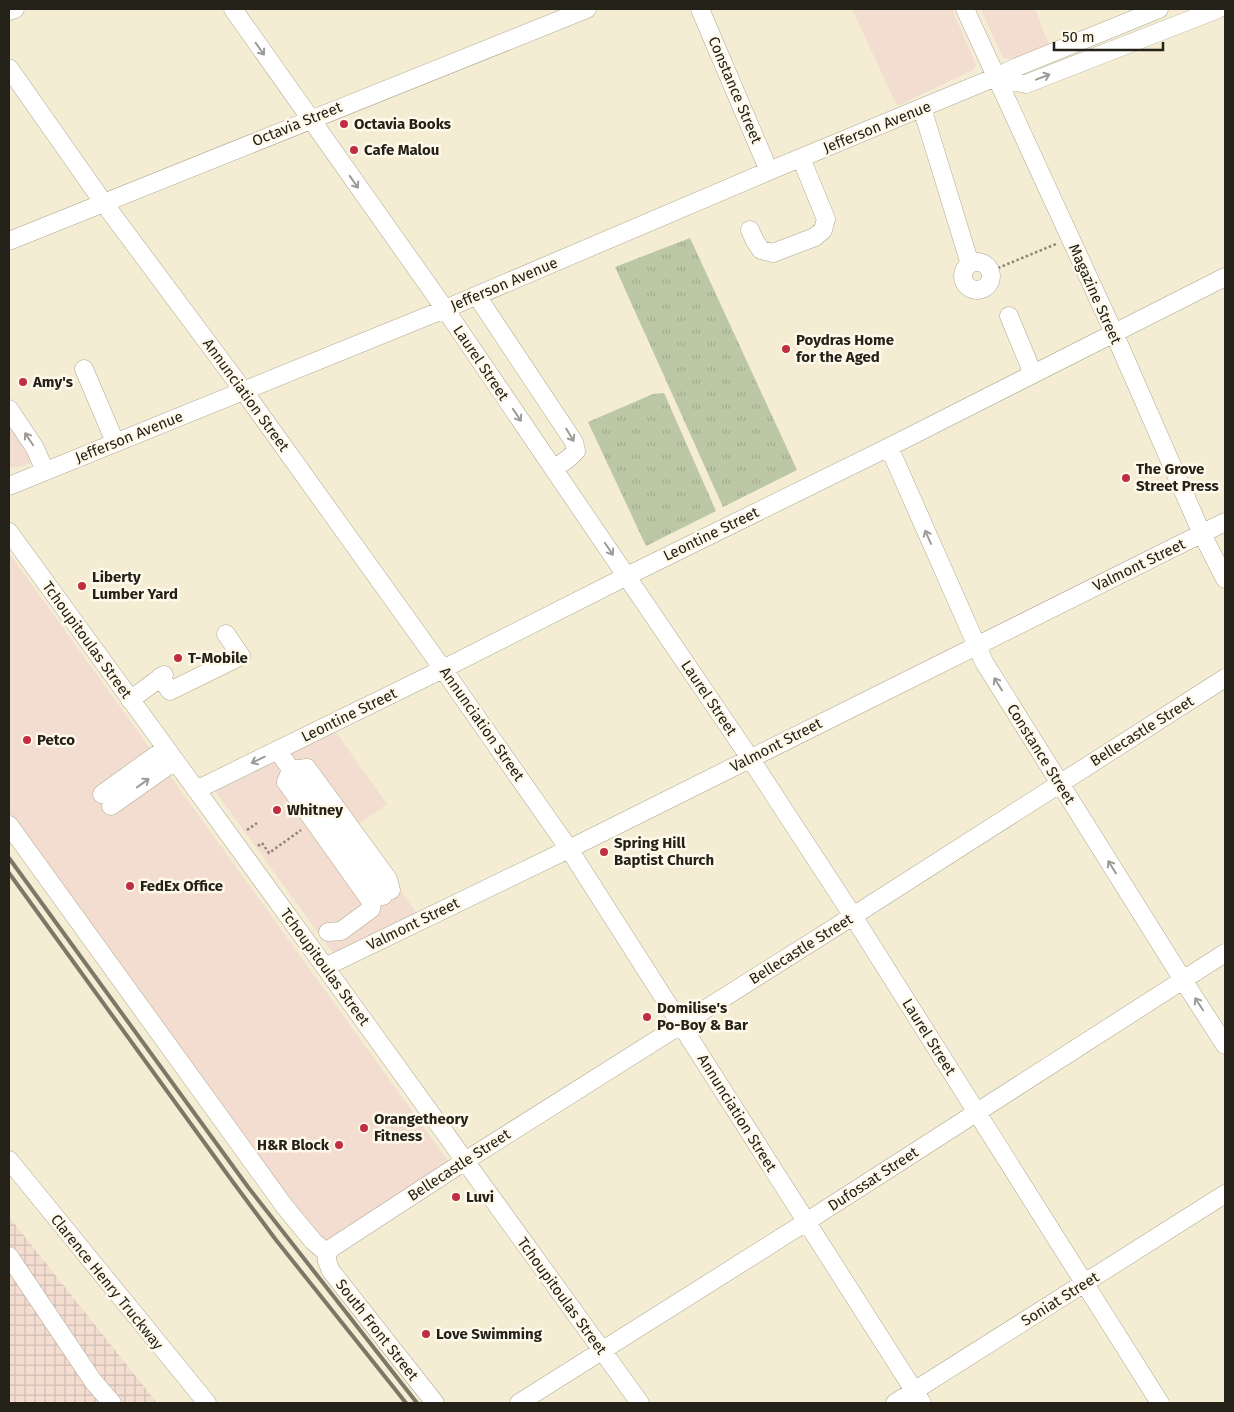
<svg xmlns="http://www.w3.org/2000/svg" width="1234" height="1412" font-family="'Fira Sans',sans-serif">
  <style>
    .commercial { fill: #f3ddd0 }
    .industrial { fill: url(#industrial-grid) }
    .park { fill: url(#park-tufts) }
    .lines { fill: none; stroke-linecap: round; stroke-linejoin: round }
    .minor-casing { stroke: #afa78f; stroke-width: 19 }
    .path { stroke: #8b8675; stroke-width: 2.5; stroke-dasharray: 2.5 2.5; stroke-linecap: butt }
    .minor { stroke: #fff; stroke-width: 18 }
    .rail { stroke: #7c7767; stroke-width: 4 }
    .oneway { stroke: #9c9b97 }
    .poi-dot { fill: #bf2f41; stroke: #fef9ea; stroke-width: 2 }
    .labels { text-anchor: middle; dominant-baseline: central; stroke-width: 5; stroke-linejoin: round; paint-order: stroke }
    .street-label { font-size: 15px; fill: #242118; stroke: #fef9ea }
    .poi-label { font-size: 15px; font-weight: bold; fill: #242118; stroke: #fef9ea; text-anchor: start }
  </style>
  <defs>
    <pattern id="industrial-grid" width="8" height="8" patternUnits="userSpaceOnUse" patternTransform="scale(1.25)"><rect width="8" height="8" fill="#f3ddd1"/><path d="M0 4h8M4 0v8" fill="none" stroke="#d0bdb3"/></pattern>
    <pattern id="park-tufts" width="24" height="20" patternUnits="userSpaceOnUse" patternTransform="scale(1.25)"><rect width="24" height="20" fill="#bcc8a5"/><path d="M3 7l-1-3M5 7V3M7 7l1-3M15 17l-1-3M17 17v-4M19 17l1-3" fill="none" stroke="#a1ac8d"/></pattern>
  </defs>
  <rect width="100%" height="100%" fill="#f4ecd3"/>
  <!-- commercial -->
  <path class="commercial" d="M852,9H952L976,65L973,70L897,106Z
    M981,9H1035L1049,46L1014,59L1003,58Z
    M9,397L35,434L45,458L22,466L9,468Z
    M9,553L449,1162L327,1240L313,1256L9,839Z
    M335,731L387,804L355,827L418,915L333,953L215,791Z"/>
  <!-- industrial -->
  <path class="industrial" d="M9,1217L157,1403H9Z"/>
  <!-- park -->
  <path class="park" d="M690,238L797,470L723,507L615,267Z
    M664,393L716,511L646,546L588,422L653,394Z"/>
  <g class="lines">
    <defs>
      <path id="minor" d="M233,9L445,309L750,758L853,916L1160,1403
        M700,9L769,171
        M965,9L1114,333L1202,534L1225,579
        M9,11L15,9
        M9,68L103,202L243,390L443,669L569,849L922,1403
        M996,77L1026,84L1218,9
        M922,108L970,264
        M750,230L755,241L761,250L773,253L815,237L823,230L826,219L801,158
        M9,241L587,9
        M963 276a14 14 0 1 1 28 0a14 14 0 1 1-28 0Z
        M477,296L574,442L576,451L569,458L554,469
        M1009,316L1033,374
        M84,369L115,442
        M9,409L35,448L45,471
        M889,447L984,662L1183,980L1225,1045
        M9,486L445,309L769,171L996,77L1017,67L1159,9
        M9,532L325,967L640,1403
        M160,677L170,691L241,656L226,634
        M130,700L164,675
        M277,750L383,896
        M291,770L307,768L388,879L391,890
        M291,770L286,782L372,903
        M196,790L443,669L627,576L889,447L1225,277
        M102,794L166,748
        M111,806L175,761
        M9,825L285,1207L313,1241L327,1253
        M328,932L341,931L371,909L372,903
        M325,967L569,849L1225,522
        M9,1160L207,1403
        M327,1253L333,1247L465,1161L853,916L1225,678
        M327,1253V1261L331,1271L435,1403
        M9,1256L93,1381L112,1403
        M519,1403L806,1222L1225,953
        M895,1403L1225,1194"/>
    </defs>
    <!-- minor casing -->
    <use href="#minor" class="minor-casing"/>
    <!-- path -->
    <path class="path" d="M998,268L1056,244
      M247,830L257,823
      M258,846L262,843L269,853L301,830"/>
    <!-- minor -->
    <use href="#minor" class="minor"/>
    <!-- rail -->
    <path class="rail" d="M9,858L248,1187L417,1403
      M9,873L230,1178L276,1240L406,1403"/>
  </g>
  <!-- one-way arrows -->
  <defs><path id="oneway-shaft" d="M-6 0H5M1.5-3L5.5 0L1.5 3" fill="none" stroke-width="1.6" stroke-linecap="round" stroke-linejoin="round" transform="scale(1.25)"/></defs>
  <g class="oneway">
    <use href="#oneway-shaft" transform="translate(260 49) rotate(55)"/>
    <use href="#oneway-shaft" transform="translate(1043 77) rotate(-21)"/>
    <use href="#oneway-shaft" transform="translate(354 182) rotate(55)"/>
    <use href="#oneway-shaft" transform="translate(517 415) rotate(56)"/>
    <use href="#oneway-shaft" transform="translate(570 435) rotate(59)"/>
    <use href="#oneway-shaft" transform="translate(29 439) rotate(-124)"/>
    <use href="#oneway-shaft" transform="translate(928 537) rotate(-114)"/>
    <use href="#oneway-shaft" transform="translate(609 549) rotate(56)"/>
    <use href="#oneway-shaft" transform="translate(998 684) rotate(-122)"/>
    <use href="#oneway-shaft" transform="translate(258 760) rotate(154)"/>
    <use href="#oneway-shaft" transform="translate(143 783) rotate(-36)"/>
    <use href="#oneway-shaft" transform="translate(1112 867) rotate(-122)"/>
    <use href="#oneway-shaft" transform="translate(1199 1004) rotate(-123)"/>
  </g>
  <!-- markers -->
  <g class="poi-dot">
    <circle cx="344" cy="124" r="5"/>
    <circle cx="354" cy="150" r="5"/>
    <circle cx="786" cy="349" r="5"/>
    <circle cx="23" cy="382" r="5"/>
    <circle cx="1126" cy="478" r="5"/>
    <circle cx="82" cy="586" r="5"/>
    <circle cx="178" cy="658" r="5"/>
    <circle cx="27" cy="740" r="5"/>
    <circle cx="277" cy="810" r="5"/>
    <circle cx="604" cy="852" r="5"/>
    <circle cx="130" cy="886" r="5"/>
    <circle cx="647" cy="1017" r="5"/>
    <circle cx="364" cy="1128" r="5"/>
    <circle cx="339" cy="1145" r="5"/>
    <circle cx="456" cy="1197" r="5"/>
    <circle cx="426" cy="1334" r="5"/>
  </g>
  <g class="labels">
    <!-- street labels -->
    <g class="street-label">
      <text transform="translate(735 90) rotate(67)">Constance Street</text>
      <text transform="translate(297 124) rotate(-22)">Octavia Street</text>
      <text transform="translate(877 127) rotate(-22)">Jefferson Avenue</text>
      <text transform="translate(504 284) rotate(-23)">Jefferson Avenue</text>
      <text transform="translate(1095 294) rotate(66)">Magazine Street</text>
      <text transform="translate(481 363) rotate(56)">Laurel Street</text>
      <text transform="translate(246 395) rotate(54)">Annunciation Street</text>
      <text transform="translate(129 437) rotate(-22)">Jefferson Avenue</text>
      <text transform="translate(711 534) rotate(-26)">Leontine Street</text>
      <text transform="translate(1139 565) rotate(-26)">Valmont Street</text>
      <text transform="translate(87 640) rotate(54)">Tchoupitoulas Street</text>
      <text transform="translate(709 698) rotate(56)">Laurel Street</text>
      <text transform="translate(349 715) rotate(-26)">Leontine Street</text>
      <text transform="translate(482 724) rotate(55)">Annunciation Street</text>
      <text transform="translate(1142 731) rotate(-32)">Bellecastle Street</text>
      <text transform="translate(776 745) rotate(-27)">Valmont Street</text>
      <text transform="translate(1041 754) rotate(58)">Constance Street</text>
      <text transform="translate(413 924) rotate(-26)">Valmont Street</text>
      <text transform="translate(801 949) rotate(-32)">Bellecastle Street</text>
      <text transform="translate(325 967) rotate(54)">Tchoupitoulas Street</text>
      <text transform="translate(929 1037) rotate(58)">Laurel Street</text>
      <text transform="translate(737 1113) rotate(58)">Annunciation Street</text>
      <text transform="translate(459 1165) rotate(-33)">Bellecastle Street</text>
      <text transform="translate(873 1179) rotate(-33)">Dufossat Street</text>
      <text transform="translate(107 1282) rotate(51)">Clarence Henry Truckway</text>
      <text transform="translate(562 1296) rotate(54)">Tchoupitoulas Street</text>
      <text transform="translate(1060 1299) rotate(-32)">Soniat Street</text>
      <text transform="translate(377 1330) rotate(52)">South Front Street</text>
    </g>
    <!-- poi labels -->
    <g class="poi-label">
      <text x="354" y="124">Octavia Books</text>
      <text x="364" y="150">Cafe Malou</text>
      <text x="796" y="340">Poydras Home<tspan x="796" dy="17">for the Aged</tspan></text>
      <text x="33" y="382">Amy's</text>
      <text x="1136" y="469">The Grove<tspan x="1136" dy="17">Street Press</tspan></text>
      <text x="92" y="577">Liberty<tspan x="92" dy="17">Lumber Yard</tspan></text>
      <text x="188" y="658">T-Mobile</text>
      <text x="37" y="740">Petco</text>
      <text x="287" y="810">Whitney</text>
      <text x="614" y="843">Spring Hill<tspan x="614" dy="17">Baptist Church</tspan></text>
      <text x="140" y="886">FedEx Office</text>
      <text x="657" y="1008">Domilise's<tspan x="657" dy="17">Po-Boy &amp; Bar</tspan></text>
      <text x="374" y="1119">Orangetheory<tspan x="374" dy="17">Fitness</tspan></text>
      <text x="329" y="1145" text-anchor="end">H&amp;R Block</text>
      <text x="466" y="1197">Luvi</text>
      <text x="436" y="1334">Love Swimming</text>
    </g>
  </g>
  <!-- border -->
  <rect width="1234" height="1412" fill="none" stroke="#242118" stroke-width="20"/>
  <!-- scale -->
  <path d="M1054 42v8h109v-8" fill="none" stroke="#242118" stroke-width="2.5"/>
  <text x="1062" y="42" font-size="15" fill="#242118" stroke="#fef9ea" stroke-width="4" paint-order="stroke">50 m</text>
</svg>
